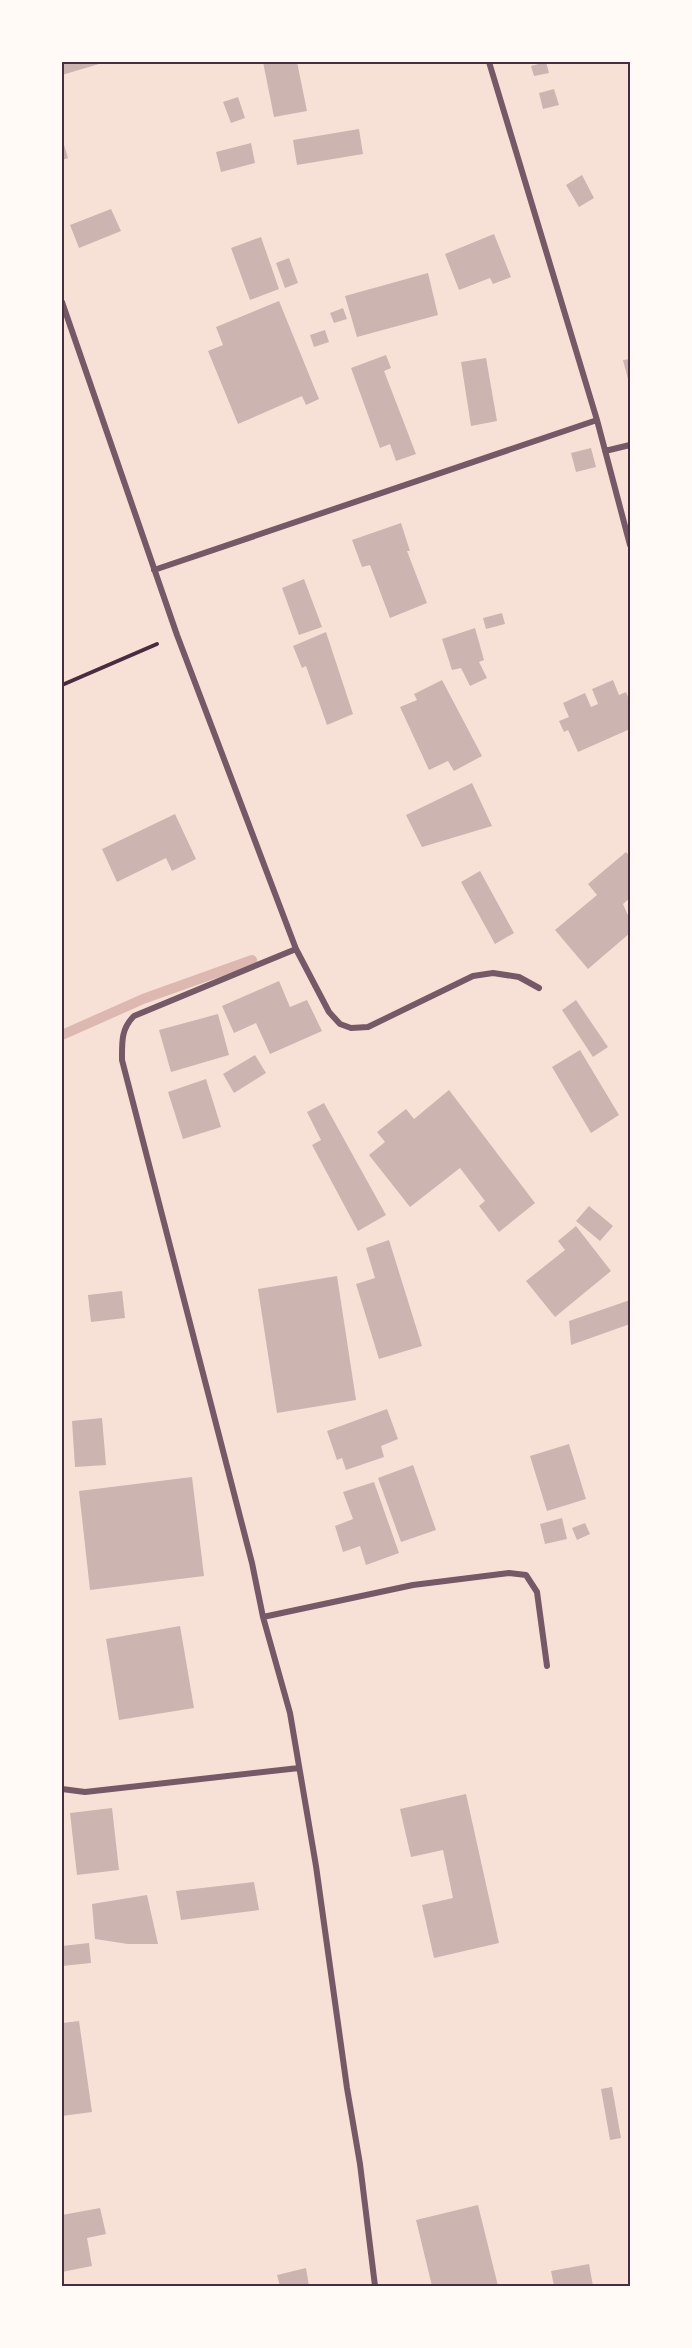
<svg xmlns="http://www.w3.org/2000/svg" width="692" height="2348" font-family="'Asap Condensed',sans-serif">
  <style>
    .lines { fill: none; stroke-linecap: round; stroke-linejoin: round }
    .stream { stroke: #dcb8b0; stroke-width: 10 }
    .building { fill: #ccb4b1 }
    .path { stroke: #4a2c40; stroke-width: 4 }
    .minor { stroke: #755966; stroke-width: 6 }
    .neatline { fill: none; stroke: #4a2c40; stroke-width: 2 }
  </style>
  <rect width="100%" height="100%" fill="#f7e1d7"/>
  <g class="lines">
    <!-- stream -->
    <path class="stream" d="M62,1035L143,999L252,960"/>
  </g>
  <!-- building -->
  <path class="building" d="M62,62H98L99,64L62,75Z
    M263,62H297L307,111L274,117Z
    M546,62L549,73L534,76L531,66Z
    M554,89L559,105L543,109L539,93Z
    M238,97L245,118L231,123L223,102Z
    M359,129L363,154L297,165L293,140Z
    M62,138L68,158L62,160Z
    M251,143L255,163L221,172L216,152Z
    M582,175L594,198L579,207L566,185Z
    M111,209L121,231L79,248L70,225Z
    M494,234L511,277L493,284L490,278L459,290L445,254Z
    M261,237L279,289L250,300L231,248Z
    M289,258L298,283L285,288L276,263Z
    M428,273L438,315L357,337L345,296Z
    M279,301L319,399L306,405L302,396L238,424L208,351L223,345L216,327Z
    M343,308L347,319L334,323L330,313Z
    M325,330L329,342L314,347L310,335Z
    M386,355L391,368L384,371L416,454L396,461L390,444L380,448L351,368Z
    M486,358L497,421L471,426L461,362Z
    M630,359V387L623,360Z
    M591,448L596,467L576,472L571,453Z
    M401,523L410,551H407L427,603L390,618L370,565L362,567L352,540Z
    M304,579L322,627L299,635L282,588Z
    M502,613L505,624L486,629L483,618Z
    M475,628L484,660L479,662L487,678L470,686L461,668L452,670L442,639Z
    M326,632L353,714L327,725L306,666L302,668L293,646Z
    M442,680L482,756L454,771L448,761L429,770L400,707L417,700L414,694Z
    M613,680L619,695L626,692L630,702V729L578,752L568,730L564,732L559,721L569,717L563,703L585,693L591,707L598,704L592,689Z
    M472,783L492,826L422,847L406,815Z
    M175,814L196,859L172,871L166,858L117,882L102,849Z
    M626,852L630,857V898L623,904L630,920V933L588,969L555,930L597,895L588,884Z
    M480,871L514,933L495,944L461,882Z
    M279,981L290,1007L307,1000L322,1031L270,1054L256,1023L234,1033L222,1006Z
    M576,1000L608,1047L593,1057L562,1010Z
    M218,1014L229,1055L171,1072L159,1030Z
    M580,1050L619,1115L591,1133L552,1067Z
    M255,1055L266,1073L234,1093L223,1074Z
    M206,1079L221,1127L183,1139L168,1092Z
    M449,1090L535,1203L499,1232L479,1206L485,1201L460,1168L410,1207L369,1155L385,1142L377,1132L406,1109L414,1119Z
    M324,1103L386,1215L358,1231L312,1145L321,1140L307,1112Z
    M589,1206L613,1226L600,1241L576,1221Z
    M576,1226L611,1271L555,1317L526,1281L565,1250L558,1241Z
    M389,1240L422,1346L379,1359L356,1284L375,1278L366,1248Z
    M337,1276L356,1400L277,1413L258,1289Z
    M122,1291L125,1318L91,1322L88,1295Z
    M630,1300V1324L571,1345L569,1321Z
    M387,1409L398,1439L381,1446L384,1457L346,1470L342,1458L337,1460L327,1431Z
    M102,1418L106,1465L75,1467L72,1421Z
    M569,1444L586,1499L547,1511L530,1456Z
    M413,1465L436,1530L401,1542L378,1478Z
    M192,1477L204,1576L90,1590L79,1491Z
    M374,1482L399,1553L366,1565L360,1546L343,1552L335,1526L353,1519L343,1492Z
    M562,1518L567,1539L545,1544L540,1524Z
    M585,1523L590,1534L577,1540L572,1528Z
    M180,1626L194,1708L119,1720L106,1639Z
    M466,1794L499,1943L434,1958L422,1905L453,1898L443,1850L411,1857L400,1809Z
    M112,1808L119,1870L77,1875L70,1813Z
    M254,1882L259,1910L181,1920L176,1891Z
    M147,1895L158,1944H128L95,1939L92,1904Z
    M89,1943L91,1963L62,1966V1946Z
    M79,2021L92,2112L62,2116V2023Z
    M612,2087L621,2138L610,2140L601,2089Z
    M478,2205L498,2286H432L416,2220Z
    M100,2208L106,2234L87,2238L92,2266L62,2272V2215Z
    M589,2264L593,2286H554L551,2271Z
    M306,2268L309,2286H280L277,2275Z"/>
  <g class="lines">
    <!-- path -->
    <path class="path" d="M62,685L157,644"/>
    <!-- minor -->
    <path class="minor" d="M489,62L597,420L630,545
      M62,302L177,635L296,949L329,1012L340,1024L351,1028L368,1027L473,976L493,973L519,977L539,988
      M605,451L630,445
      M154,570L597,420
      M296,949L134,1016C121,1029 122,1042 122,1060L252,1563L263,1617L290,1713L316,1866L347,2088L360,2164L375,2286
      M263,1617L413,1585L509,1573L526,1575L537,1592L547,1666
      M62,1789L85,1792L299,1768"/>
  </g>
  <!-- border -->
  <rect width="692" height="2348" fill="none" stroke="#fffaf5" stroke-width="126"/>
  <rect x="63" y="63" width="566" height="2222" class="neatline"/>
</svg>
